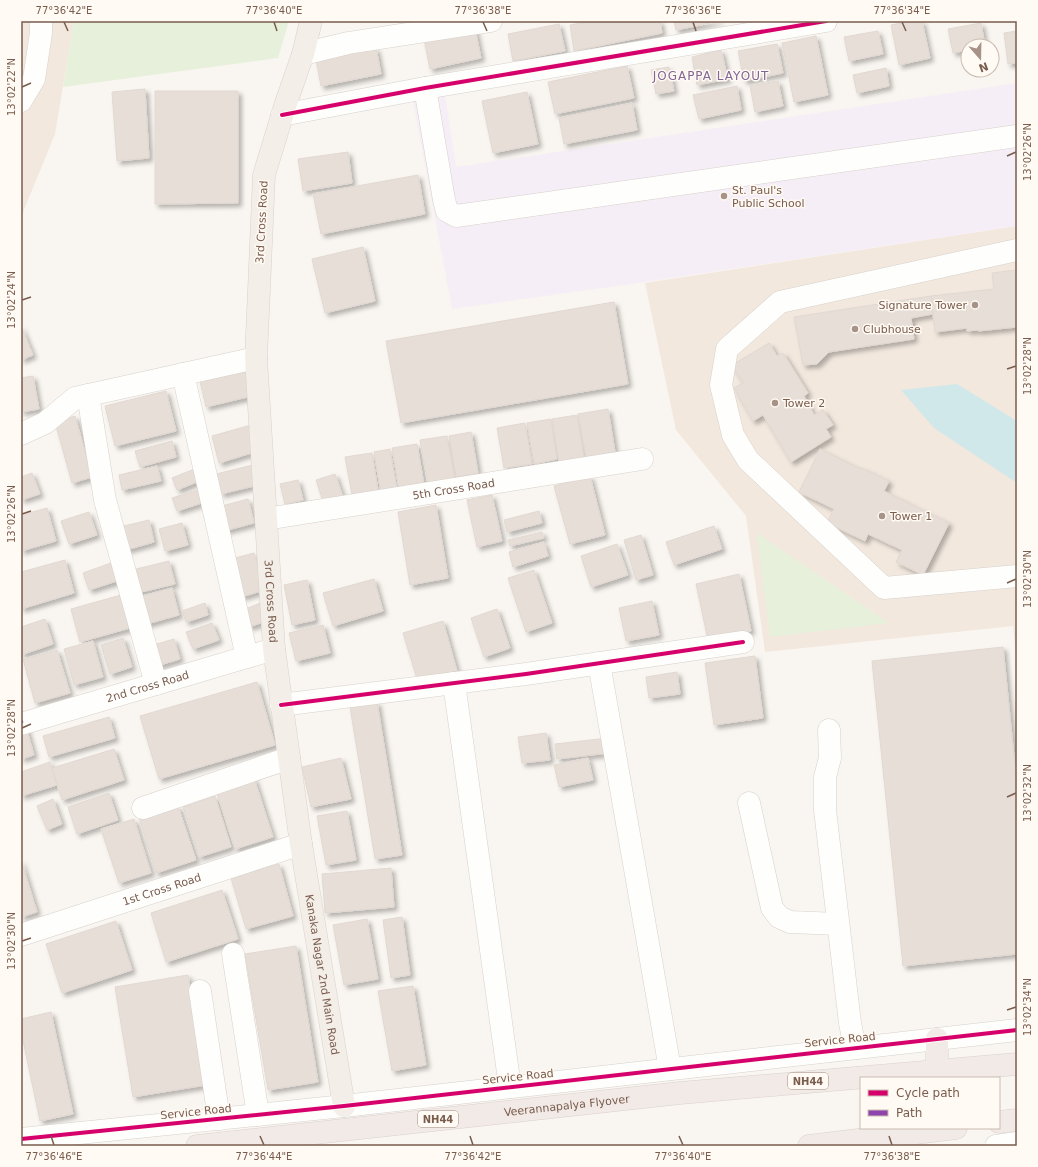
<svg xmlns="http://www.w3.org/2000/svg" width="1038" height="1167" font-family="'DejaVu Sans',sans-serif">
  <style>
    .residential { fill: #f2e8de }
    .education { fill: #f6eef6 }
    .green { fill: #e7f0db }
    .water { fill: #d0e8ea }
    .building { fill: #e6ded7; stroke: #e2d8d2; filter: url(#shadow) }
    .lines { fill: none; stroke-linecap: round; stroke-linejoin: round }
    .minor-casing { stroke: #d7d1cb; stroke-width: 23 }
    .major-casing { stroke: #dad1cc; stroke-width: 23 }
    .highway-casing { stroke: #dad1cc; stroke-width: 23 }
    .minor { stroke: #fefefd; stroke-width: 22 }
    .major { stroke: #f3eee8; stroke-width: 22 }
    .highway { stroke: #f2eae7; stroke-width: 22 }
    .quiet { stroke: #8e44ad; stroke-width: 3; stroke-dasharray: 6 3; stroke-linecap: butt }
    .cycleway-casing { stroke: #fffaf3; stroke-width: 6 }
    .cycleway { stroke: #d6006c; stroke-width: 4 }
    .ticks { fill: none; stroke: #7a5c4d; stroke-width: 1.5 }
    .poi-dot { fill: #a69286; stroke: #fffaf3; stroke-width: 1.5 }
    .labels { text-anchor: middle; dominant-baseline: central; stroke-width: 3; stroke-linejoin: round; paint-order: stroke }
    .shield { fill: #fffaf3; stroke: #a28b7f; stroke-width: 1 }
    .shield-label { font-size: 10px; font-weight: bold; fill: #7a5c4d }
    .poi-label { font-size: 11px; fill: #7a5c4d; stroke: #fffaf3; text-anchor: start }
    .street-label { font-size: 11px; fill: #7a5c4d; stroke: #fffaf3 }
    .neighbourhood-label { font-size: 12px; letter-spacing: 1px; fill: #846695; stroke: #fffaf3 }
    .neatline { fill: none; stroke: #7a5c4d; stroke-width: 1.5 }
    .ticks-label { font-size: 10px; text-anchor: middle; fill: #7a5c4d }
  </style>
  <defs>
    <filter id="shadow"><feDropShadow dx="3.5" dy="3.5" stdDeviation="2" flood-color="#0004"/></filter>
  </defs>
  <rect width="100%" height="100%" fill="#f9f5f0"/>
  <!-- residential -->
  <path class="residential" d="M21,21H74L55,134L21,217Z
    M1017,226V664L1013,626L765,652L746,516L676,430L645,283Z"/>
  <!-- education -->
  <path class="education" d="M1017,83V226L645,282L452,309L413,101L445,94L456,167Z"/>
  <!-- green -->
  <path class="green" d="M74,21H289L278,58L63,87Z
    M757,533L889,623L770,637Z"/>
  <!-- water -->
  <path class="water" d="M957,384L1017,421V483L934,428L901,390Z"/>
  <!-- building -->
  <path class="building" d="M592,21H660L662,33L574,51L570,25Z
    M674,21H720L676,30Z
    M912,21H922L930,58L899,65L891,25Z
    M981,23L985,46H968V50L953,53L948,29Z
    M559,24L565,51L513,61L508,34Z
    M475,29L481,58L430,69L424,39Z
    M878,31L883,54L849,61L844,37Z
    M1017,31V63L1008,64L1004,33Z
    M816,36L828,95L794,102L782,43Z
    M777,44L783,73L744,81L738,51Z
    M376,48L381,74L321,86L316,60Z
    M721,50L728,79L697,85L692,57Z
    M627,66L634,98L555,114L548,82Z
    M669,67L674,91L656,94L651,70Z
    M886,68L889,86L857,93L853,75Z
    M778,81L783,106L755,112L750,86Z
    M737,86L741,110L699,119L693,95Z
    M145,89L149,158L117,161L112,92Z
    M155,91H238V203L155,204Z
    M527,92L538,144L493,153L482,101Z
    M632,103L637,130L564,144L559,118Z
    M348,152L352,183L303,191L298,159Z
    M418,175L425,214L321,234L313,194Z
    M363,247L375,301L325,313L312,259Z
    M1017,270V327L978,331V330L967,331V328L935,332L931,296L994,289L992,273Z
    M931,296L933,314L911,318L914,339L829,352L817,364L803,365L794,317Z
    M614,302L628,384L401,423L386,341Z
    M21,326L33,355L21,360Z
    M769,343L777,356L783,353L808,393L804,396L814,415L823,410L833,425L826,429L831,437L791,462L763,415L753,421L734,388L743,383L732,365Z
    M250,365L256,395L206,407L199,377Z
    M33,376L39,409L21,412V378Z
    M166,391L176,431L115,446L105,406Z
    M608,409L615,452L586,457L578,414Z
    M577,415L584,457L559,462L552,419Z
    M75,416L92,477L72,483L55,422Z
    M551,419L557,459L534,464L527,423Z
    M525,423L532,464L504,468L497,428Z
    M251,425L258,451L219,463L212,436Z
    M471,432L478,473L456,477L449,436Z
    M447,436L455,479L428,484L420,440Z
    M172,441L176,457L140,467L135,451Z
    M417,444L424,485L399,489L392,448Z
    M390,449L397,490L381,493L374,452Z
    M820,449L861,469L862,468L889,481L884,491L949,523L923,575L896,562L902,550L868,534L865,541L827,523L834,509L799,492Z
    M372,453L379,496L353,500L345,457Z
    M253,465L258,485L221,494L216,474Z
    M157,466L161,481L122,490L119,475Z
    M197,468L202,480L177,490L172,478Z
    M32,473L40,494L21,500V477Z
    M335,474L343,497L324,504L316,480Z
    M590,476L605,535L570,544L554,486Z
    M298,480L303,500L285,504L280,484Z
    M203,488L208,501L177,511L172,498Z
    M492,495L502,541L477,547L467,500Z
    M248,499L254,523L224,531L218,507Z
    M436,505L448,578L410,585L398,512Z
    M47,508L56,541L21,551V515Z
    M539,511L542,523L507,532L504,520Z
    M89,512L97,535L69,544L61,521Z
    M149,520L154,542L126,550L120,527Z
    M182,523L188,545L165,551L159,529Z
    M714,526L722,549L674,565L666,542Z
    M542,532L544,538L510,546L508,540Z
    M641,535L653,575L636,580L624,540Z
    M544,542L548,556L513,567L509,552Z
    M617,544L628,575L591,587L581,556Z
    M254,553L265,590L241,597L231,559Z
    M65,560L74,593L21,609V572Z
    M169,561L175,584L133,594L128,571Z
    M111,563L117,581L89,590L83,573Z
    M534,570L552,623L526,632L508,578Z
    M739,574L751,631L708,640L696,584Z
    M374,579L383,611L333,626L323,593Z
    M307,580L315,620L292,625L284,585Z
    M172,588L179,615L143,625L135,598Z
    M121,595L130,628L80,642L71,609Z
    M652,601L659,635L626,641L619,608Z
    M263,602L270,620L249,627L243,610Z
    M205,603L208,615L186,622L182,611Z
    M497,609L510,648L484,657L471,618Z
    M45,619L53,644L21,655V627Z
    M443,621L457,671L418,682L403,633Z
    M212,623L219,640L193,649L186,632Z
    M323,625L330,653L296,661L289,633Z
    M123,638L132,667L110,674L101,645Z
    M174,639L180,659L157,666L150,646Z
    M93,641L103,677L74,685L64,649Z
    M1003,647L1017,787V954L903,966L872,661Z
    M57,650L70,693L35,703L23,659Z
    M755,656L763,718L714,725L705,663Z
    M677,672L680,694L649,698L646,677Z
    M257,682L275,745L159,779L140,716Z
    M377,702L402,855L375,859L350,707Z
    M109,717L115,738L49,757L43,736Z
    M26,727L34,755L21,759V728Z
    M546,733L550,760L522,763L518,737Z
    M608,738L609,753L557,759L555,744Z
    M114,749L124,780L62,800L52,768Z
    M341,758L351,799L311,807L302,767Z
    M588,758L593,780L559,787L554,765Z
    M50,762L57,785L21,796V772Z
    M254,778L273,837L235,849L216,790Z
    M109,793L118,820L77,834L68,807Z
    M215,796L231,847L199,857L183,807Z
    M53,799L62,824L47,830L37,806Z
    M178,806L196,860L156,873L139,818Z
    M347,811L356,860L326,865L317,816Z
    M134,819L151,873L119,883L101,829Z
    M21,860L37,912L21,917Z
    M279,864L293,916L246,929L231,878Z
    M391,868L394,907L325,913L322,874Z
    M222,890L238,939L166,962L151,913Z
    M402,917L410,975L391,978L383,920Z
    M367,919L378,979L344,985L333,925Z
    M116,921L132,970L62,993L46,944Z
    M296,946L318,1082L268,1090L245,954Z
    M188,975L206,1085L133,1097L115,987Z
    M413,986L426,1065L392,1071L378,991Z
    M51,1012L73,1114L40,1121L21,1031V1019Z"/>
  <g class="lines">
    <defs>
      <g id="minor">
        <path d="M303,54L348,43L491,21"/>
        <path d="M425,88L444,200L447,211L456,216L1017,136"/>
        <path d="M21,101L34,79L41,33V21"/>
        <path d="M282,115L425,88L826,21"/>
        <path d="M1017,250L780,302L727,349L721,385L733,435L748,460L884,588L1017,576"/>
        <path d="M183,374L247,657"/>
        <path d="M88,395L105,500L156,684"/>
        <path d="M21,434L45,423L75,398L256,358"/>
        <path id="s1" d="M266,519L642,459"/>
        <path d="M599,663L670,1069"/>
        <path d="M454,683L510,1087"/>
        <path d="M281,705L526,674L743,642"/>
        <path id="s2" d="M21,724L274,649"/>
        <path d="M829,730L830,758L825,777V810L850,1023L855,1048"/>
        <path d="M749,803L772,908L779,917L790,922L838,924"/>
        <path d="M143,808L289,758"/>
        <path id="s3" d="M21,935L301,844"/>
        <path d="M233,954L258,1115"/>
        <path d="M200,991L219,1119"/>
        <path d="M21,1139L344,1106L1017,1030"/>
        <path d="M996,1146L1017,1143"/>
      </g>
      <g id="major">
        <path id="s4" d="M311,21L303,54L286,103L264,175L256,358L274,649L301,844L344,1106"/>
      </g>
      <g id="highway">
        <path d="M937,1039V1070"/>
        <path d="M999,1122L1017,1120"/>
        <path id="s5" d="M197,1146L680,1093L1017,1064"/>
        <path d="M809,1146L956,1128"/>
      </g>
    </defs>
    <!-- minor casing -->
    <use href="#minor" class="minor-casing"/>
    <!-- major casing -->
    <use href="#major" class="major-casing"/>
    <!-- highway casing -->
    <use href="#highway" class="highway-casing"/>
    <!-- minor -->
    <use href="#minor" class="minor"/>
    <!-- major -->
    <use href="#major" class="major"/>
    <!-- highway -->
    <use href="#highway" class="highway"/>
    <!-- quiet -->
    <path class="quiet" d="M21,720L22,723"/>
    <defs>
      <path id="cycleway" d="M282,115L425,88L826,21
        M281,705L526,674L743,642
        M21,1139L344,1106L1017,1030"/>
    </defs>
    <!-- cycleway casing -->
    <use href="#cycleway" class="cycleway-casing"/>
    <!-- cycleway -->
    <use href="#cycleway" class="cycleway"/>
  </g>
  <!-- ticks -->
  <path class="ticks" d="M64,22L68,31M274,22L277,31M483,22L487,31M693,22L696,31M902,22L906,31M22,87L31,83M1007,156L1016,152M22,300L31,297M1007,369L1016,366M22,514L31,511M1007,583L1016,579M22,728L31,724M1007,797L1016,793M22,941L31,938M1007,1010L1016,1007M51,1136L54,1145M260,1136L264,1145M470,1136L473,1145M679,1136L683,1145M889,1136L892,1145"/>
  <!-- markers -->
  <g class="poi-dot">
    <circle cx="724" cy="196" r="4"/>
    <circle cx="975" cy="305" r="4"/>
    <circle cx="855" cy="329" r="4"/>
    <circle cx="775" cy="403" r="4"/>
    <circle cx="882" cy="516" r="4"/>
  </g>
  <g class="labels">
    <!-- shield labels -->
    <g class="shield">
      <rect x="788" y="1073" width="40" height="16" rx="3"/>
      <rect x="418" y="1111" width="40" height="16" rx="3"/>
    </g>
    <g class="shield-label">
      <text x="808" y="1081">NH44</text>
      <text x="438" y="1119">NH44</text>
    </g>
    <!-- poi labels -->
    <g class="poi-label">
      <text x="732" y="190">St. Paul's<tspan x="732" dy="13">Public School</tspan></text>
      <text x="967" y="305" text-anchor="end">Signature Tower</text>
      <text x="863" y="329">Clubhouse</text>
      <text x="783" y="403">Tower 2</text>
      <text x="890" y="516">Tower 1</text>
    </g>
    <!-- street labels -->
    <g class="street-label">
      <text transform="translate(262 222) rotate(-87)">3rd Cross Road</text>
      <text stroke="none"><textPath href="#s1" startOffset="190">5th Cross Road</textPath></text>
      <text stroke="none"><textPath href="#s4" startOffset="588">3rd Cross Road</textPath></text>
      <text stroke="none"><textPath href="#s2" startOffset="132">2nd Cross Road</textPath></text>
      <text stroke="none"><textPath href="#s3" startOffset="148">1st Cross Road</textPath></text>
      <text stroke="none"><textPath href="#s4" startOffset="965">Kanaka Nagar 2nd Main Road</textPath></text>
      <text transform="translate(840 1040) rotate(-6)">Service Road</text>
      <text transform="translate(518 1077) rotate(-6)">Service Road</text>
      <text stroke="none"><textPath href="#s5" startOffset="372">Veerannapalya Flyover</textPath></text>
      <text transform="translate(196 1112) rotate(-6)">Service Road</text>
    </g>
    <!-- neighbourhood labels -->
    <g class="neighbourhood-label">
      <text x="711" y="76">JOGAPPA LAYOUT</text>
    </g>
  </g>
  <!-- border -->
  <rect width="1038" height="1167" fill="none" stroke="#fffaf3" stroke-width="44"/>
  <!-- legend -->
  <rect x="860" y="1077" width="140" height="52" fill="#fffaf3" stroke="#cabbb1"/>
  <rect x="868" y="1090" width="20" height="6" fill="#d6006c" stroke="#cabbb1"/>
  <text x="896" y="1097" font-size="12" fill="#7a5c4d">Cycle path</text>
  <rect x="868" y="1110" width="20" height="6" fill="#8e44ad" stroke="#cabbb1"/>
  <text x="896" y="1117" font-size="12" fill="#7a5c4d">Path</text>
  <!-- north arrow -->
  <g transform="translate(980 58) rotate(160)"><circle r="19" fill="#fffaf3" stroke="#cabbb1"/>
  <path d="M0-3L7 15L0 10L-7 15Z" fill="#a69286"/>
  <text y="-6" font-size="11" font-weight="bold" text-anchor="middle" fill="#7a5c4d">N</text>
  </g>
  <rect x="22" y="22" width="994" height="1123" class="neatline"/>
  <g class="ticks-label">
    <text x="64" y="14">77°36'42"E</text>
    <text x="274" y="14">77°36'40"E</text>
    <text x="483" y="14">77°36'38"E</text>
    <text x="693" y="14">77°36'36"E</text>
    <text x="902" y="14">77°36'34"E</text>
    <text transform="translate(11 87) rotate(-90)" y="4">13°02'22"N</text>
    <text transform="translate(1027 152) rotate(-90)" y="4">13°02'26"N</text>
    <text transform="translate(11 300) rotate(-90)" y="4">13°02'24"N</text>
    <text transform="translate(1027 366) rotate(-90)" y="4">13°02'28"N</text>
    <text transform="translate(11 514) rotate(-90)" y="4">13°02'26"N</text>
    <text transform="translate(1027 579) rotate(-90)" y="4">13°02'30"N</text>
    <text transform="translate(11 728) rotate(-90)" y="4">13°02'28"N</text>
    <text transform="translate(1027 793) rotate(-90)" y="4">13°02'32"N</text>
    <text transform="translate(11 941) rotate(-90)" y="4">13°02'30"N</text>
    <text transform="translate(1027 1007) rotate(-90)" y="4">13°02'34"N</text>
    <text x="54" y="1160">77°36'46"E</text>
    <text x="264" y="1160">77°36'44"E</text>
    <text x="473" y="1160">77°36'42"E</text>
    <text x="683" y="1160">77°36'40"E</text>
    <text x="892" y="1160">77°36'38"E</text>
  </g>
</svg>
